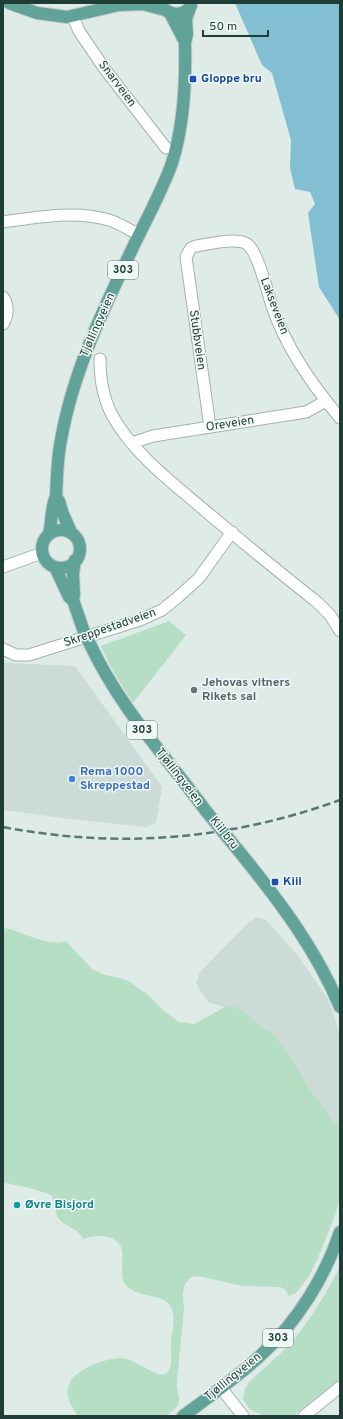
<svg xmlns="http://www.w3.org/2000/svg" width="343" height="1419" font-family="Overpass,sans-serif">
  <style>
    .built { fill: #cddbd6 }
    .green { fill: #b6dec5 }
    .water { fill: #83bfd3 }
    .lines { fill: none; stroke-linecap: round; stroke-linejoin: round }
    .minor-casing { stroke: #a2b3af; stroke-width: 13 }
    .major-casing { stroke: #c0c8c7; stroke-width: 14 }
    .minor { stroke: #fff; stroke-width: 11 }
    .major { stroke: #61a399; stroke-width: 12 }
    .rail { stroke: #597873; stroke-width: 2.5; stroke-dasharray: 8 4; stroke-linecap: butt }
    .major-bridge-casing { stroke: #c0c8c7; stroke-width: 14; stroke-linecap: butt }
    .major-bridge { stroke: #61a399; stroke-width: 12 }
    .transit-dot { fill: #1a4fb4; stroke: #eff8f4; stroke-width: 1.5 }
    .worship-dot { fill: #6b7280; stroke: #eff8f4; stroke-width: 1.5 }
    .shop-dot { fill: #3f7fe0; stroke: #eff8f4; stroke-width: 1.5 }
    .culture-dot { fill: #0f9aa8; stroke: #eff8f4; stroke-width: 1.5 }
    .labels { text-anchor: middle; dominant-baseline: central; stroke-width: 3; stroke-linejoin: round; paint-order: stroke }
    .shield { fill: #eff8f4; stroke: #5d7470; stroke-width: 1 }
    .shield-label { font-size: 11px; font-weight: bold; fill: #1f3c37 }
    .transit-label { font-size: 12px; font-weight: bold; fill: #164399; stroke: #eff8f4; text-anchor: start }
    .street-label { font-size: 12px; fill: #1f3c37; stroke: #eff8f4 }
    .worship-label { font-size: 12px; font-weight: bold; fill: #5b616d; stroke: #eff8f4; text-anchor: start }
    .shop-label { font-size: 12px; font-weight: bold; fill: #366cbe; stroke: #eff8f4; text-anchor: start }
    .culture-label { font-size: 12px; font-weight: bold; fill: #0d838f; stroke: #eff8f4; text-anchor: start }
  </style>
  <rect width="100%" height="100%" fill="#dfebe7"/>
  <!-- built -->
  <path class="built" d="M3,662L9,663L75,666L162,787L156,823L146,827L70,819L3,810Z
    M257,917L266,920L296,953L328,999L335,1018L340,1037V1127L332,1120L325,1109L307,1085L293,1060L265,1028L256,1023L237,1007H225L208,1002L200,991L196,982L200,972L247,924Z"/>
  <!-- green -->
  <path class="green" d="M169,621L186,635L133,703L112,669L101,646Z
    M3,928L10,929C26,934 50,947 66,941L91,968L105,975L120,978L130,982L148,995L164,1011L179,1022L194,1024L225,1007H237L278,1039L293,1060L307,1085L325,1109L332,1120L340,1127V1197L336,1213L318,1258L308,1278L296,1293L289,1296L285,1289L279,1287L243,1286L202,1277L194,1276L189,1279L185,1284L183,1293L184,1310L177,1380C176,1401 188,1400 166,1416H78C72,1408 66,1399 68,1388C72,1369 104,1359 120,1358C134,1356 162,1385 169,1370C173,1362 170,1349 171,1340C172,1332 175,1321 173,1313C170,1291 138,1300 126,1285C116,1273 130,1250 115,1240C104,1234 94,1236 83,1239C78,1227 63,1227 57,1216C55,1212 56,1208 55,1204C55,1201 52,1198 51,1195C35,1189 20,1185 3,1183Z
    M340,1267V1379L293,1416H265L251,1410L245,1403L243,1398L245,1389L249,1382C262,1370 275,1359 287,1347C309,1323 325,1295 340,1267Z"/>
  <!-- water -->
  <path class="water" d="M235,3H340V320L319,287L308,213L315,204L310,192L295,189L290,168L291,140L272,73L262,65Z"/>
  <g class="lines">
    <defs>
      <path id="minor" d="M73,17L79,31L104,68L166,148
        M3,222C37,217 75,210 109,220C119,223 130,230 139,235
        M3,297C9,305 8,316 3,324
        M100,359C100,378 103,398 112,415C134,455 174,484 209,514C245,544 280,573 317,602L330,615L340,631
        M210,427L186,257L191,248L196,246C209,244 237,237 247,244C258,251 268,295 273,309C287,349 313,386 340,418
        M132,443L153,436L306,412L326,401
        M3,567L42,553
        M3,649L16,655H29L140,620L162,610L177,598L199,578L232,532
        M221,1388L243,1416
        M304,1416L340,1387"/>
      <path id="major" d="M9,3L37,13L67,17L119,5L143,4L165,10
        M161,4C167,16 183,17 191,6
        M170,13L185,42
        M56,497L59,501L63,514L71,532
        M42 549a19 19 0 1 1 38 0a19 19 0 1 1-38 0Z
        M49,534C52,523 51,505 56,497C57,478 57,459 61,440C73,371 104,308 134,245C147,218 162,191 172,163C184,125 186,82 185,43L187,34L186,19L190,8
        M55,567L69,597L73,600L84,632
        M73,600L74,595L73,574L75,560
        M89,642C119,707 164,754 206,811
        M242,855C280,902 317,951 340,1007
        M183,1416C210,1396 238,1377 262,1354C297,1322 325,1277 340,1232"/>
    </defs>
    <!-- minor casing -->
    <use href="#minor" class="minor-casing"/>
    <!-- major casing -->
    <use href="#major" class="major-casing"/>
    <!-- minor -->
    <use href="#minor" class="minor"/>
    <!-- major -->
    <use href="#major" class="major"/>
    <!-- rail -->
    <path class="rail" d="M3,827C118,849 230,840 340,800"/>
    <defs>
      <path id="major-bridge" d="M84,632L89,642
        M206,811L242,855"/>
    </defs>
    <!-- major-bridge casing -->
    <use href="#major-bridge" class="major-bridge-casing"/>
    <!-- major-bridge -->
    <use href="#major-bridge" class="major-bridge"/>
  </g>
  <!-- markers -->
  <g class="transit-dot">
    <rect x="189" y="75" width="8" height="8" rx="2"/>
    <rect x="271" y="878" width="8" height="8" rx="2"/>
  </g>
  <circle class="worship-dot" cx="194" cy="690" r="4"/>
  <circle class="shop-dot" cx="72" cy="779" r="4"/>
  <circle class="culture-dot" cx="17" cy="1205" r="4"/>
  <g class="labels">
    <!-- shield labels -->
    <g class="shield">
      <rect x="108" y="261" width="30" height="18" rx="3"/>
      <rect x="127" y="721" width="30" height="18" rx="3"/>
      <rect x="263" y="1329" width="30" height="18" rx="3"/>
    </g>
    <g class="shield-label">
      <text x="123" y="270">303</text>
      <text x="142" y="730">303</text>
      <text x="278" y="1338">303</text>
    </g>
    <!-- transit labels -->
    <g class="transit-label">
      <text x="201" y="79">Gloppe bru</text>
      <text x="283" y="882">Kiil</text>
    </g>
    <!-- street labels -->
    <g class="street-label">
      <text transform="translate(117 84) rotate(53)">Snarveien</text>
      <text transform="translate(274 306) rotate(69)">Lakseveien</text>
      <text transform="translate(98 325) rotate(-66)">Tjøllingveien</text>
      <text transform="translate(197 340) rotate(82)">Stubbveien</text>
      <text transform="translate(230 424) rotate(-9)">Oreveien</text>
      <text transform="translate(110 628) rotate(-19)">Skreppestadveien</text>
      <text transform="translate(179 777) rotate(52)">Tjøllingveien</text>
      <text transform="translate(224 833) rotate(51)">Kiil bru</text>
      <text transform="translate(233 1377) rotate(-39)">Tjøllingveien</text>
    </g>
    <!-- worship labels -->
    <g class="worship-label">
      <text x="202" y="683">Jehovas vitners<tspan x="202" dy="14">Rikets sal</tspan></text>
    </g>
    <!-- shop labels -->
    <g class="shop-label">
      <text x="80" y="772">Rema 1000<tspan x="80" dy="14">Skreppestad</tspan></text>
    </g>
    <!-- culture labels -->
    <g class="culture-label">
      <text x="25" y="1205">Øvre Bisjord</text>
    </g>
  </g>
  <!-- border -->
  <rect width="343" height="1419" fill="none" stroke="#1f3c37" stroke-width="8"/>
  <!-- scale -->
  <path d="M203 30v6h65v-6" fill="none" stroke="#1f3c37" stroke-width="2"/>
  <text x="209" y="30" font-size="12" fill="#1f3c37" stroke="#eff8f4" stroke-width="3" paint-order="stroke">50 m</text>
</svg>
